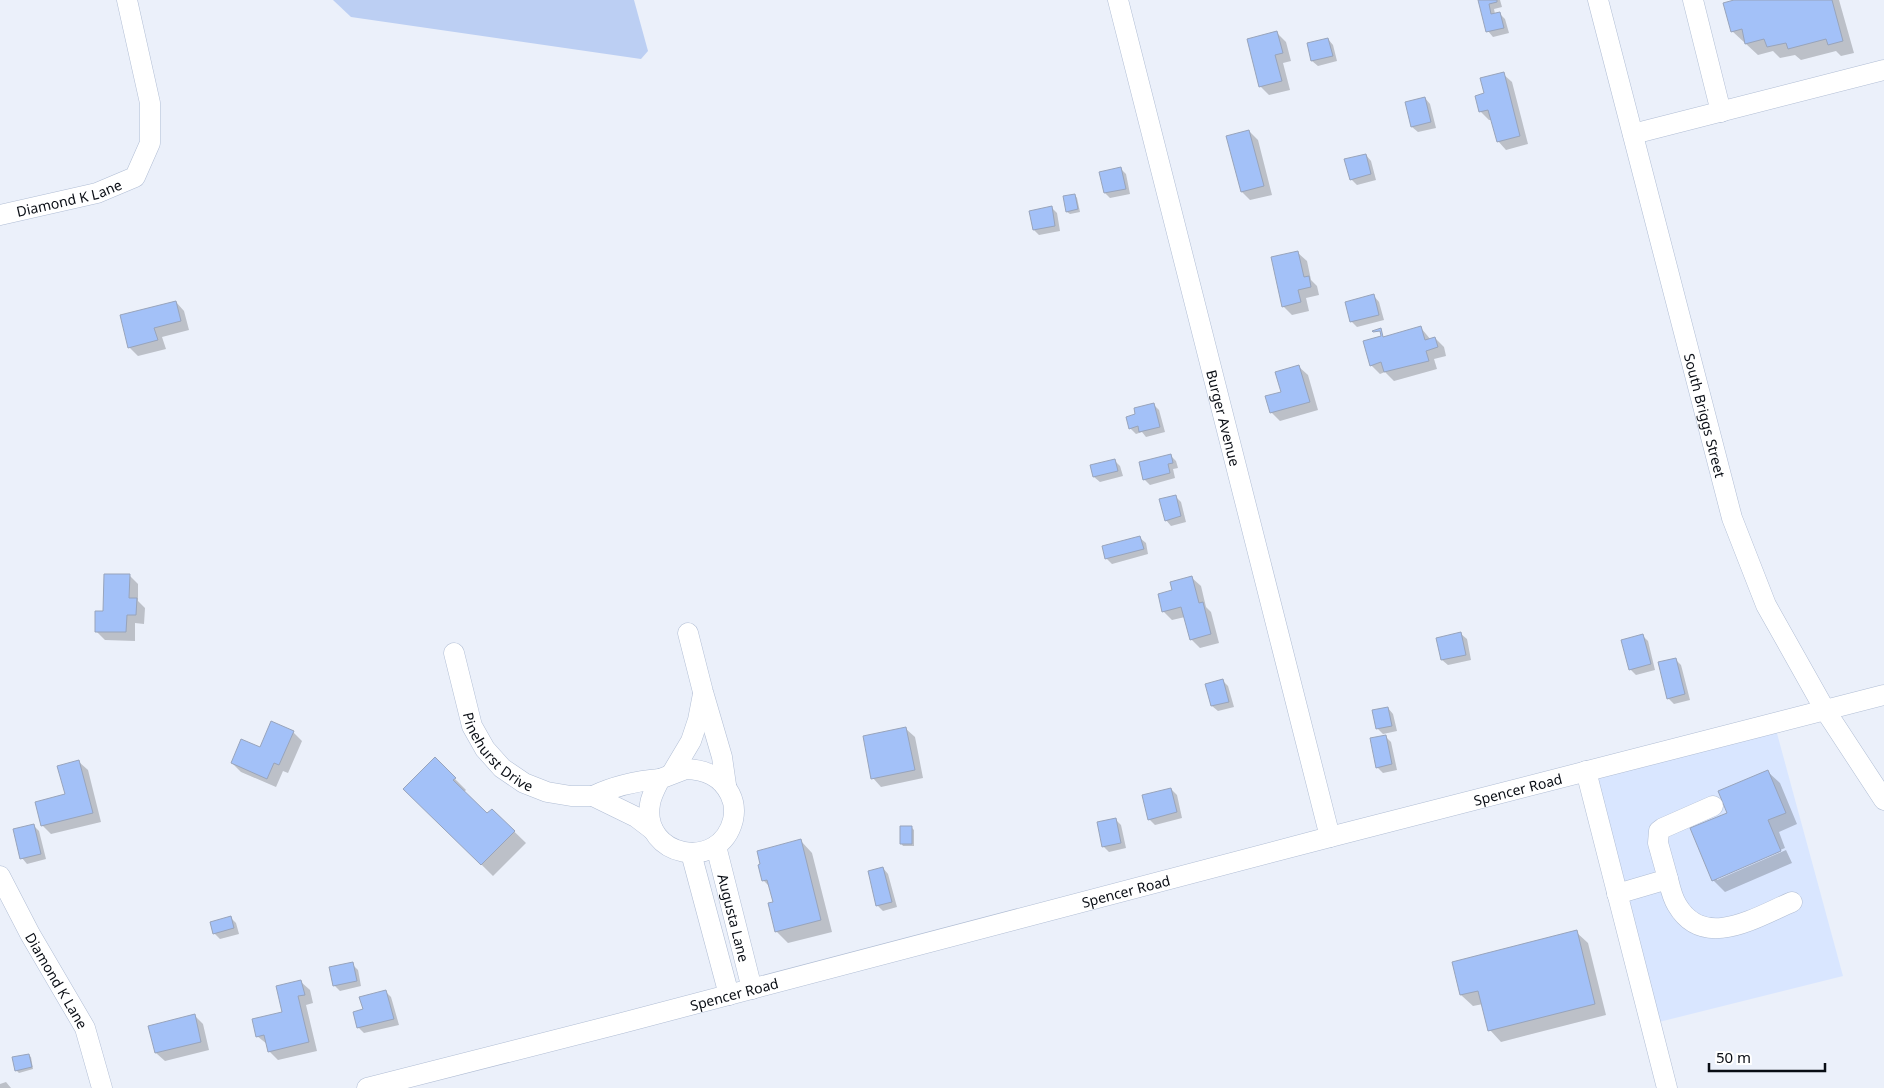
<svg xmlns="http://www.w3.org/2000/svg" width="1884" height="1088" font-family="'Noto Sans',sans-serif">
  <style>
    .built { fill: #d9e6ff }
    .green { fill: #bccff3 }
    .shadow { fill: #0003 }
    .building { fill: #a3c1f8; stroke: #98a4bb }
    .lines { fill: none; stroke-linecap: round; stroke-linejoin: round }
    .minor-casing { stroke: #b0bdd4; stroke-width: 21 }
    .minor { stroke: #fff; stroke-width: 20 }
    .labels { text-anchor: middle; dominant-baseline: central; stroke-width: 4; stroke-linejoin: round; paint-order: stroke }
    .street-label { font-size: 14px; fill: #090d14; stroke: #fff }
  </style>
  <rect width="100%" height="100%" fill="#ebf0fa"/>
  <!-- built -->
  <path class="built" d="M1775,726L1843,976L1655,1023L1590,773Z"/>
  <!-- green -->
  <path class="green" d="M333,0H634L648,51L641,59L351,17Z"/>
  <!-- shadow -->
  <path class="shadow" d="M1480,0H1500L1502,7L1494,9L1495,14L1499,13L1505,19L1509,33L1493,37L1488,31Z
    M1735,0H1839L1854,53L1841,56L1836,51L1801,60L1795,55L1780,58L1773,51L1758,55L1732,31Z
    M1277,33L1286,42L1291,61L1283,63L1290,90L1269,95L1260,86Z
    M1328,39L1333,45L1337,61L1318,66L1312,61L1308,44Z
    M1503,74L1512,82L1528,144L1506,150L1498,141L1492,120H1489L1480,111L1486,94Z
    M1425,98L1430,104L1436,128L1418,132L1412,127Z
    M1249,131L1258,140L1272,195L1250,200L1242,192Z
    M1366,155L1371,161L1376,180L1357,185L1351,179Z
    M1121,169L1126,174L1130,194L1110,198L1105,193Z
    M1075,195L1077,198L1080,212L1070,214L1067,212Z
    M1051,207L1057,213L1060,231L1039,235L1034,230Z
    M1298,253L1307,261L1311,280L1317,286L1319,295L1306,298L1309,311L1292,315L1283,306Z
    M1374,296L1379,302L1384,320L1357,327L1351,321Z
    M176,302L184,311L189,330L162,337L166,349L138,356L129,347Z
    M1421,328L1431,340L1435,338L1444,347L1446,356L1434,359L1437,369L1394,381L1385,372L1380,374L1371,365Z
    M1299,367L1308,375L1318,410L1280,421L1271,412Z
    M1154,405L1159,410L1165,432L1146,437L1142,432L1136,434L1130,428L1137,415Z
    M1171,456L1176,461L1178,468L1173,469L1175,478L1150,485L1144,479Z
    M1114,460L1120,466L1123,476L1100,482L1094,477Z
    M1176,497L1181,502L1186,522L1171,526L1166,520Z
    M1140,538L1146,543L1148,554L1112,564L1106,558Z
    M130,576L138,584V601L145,608L144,624L135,623V641L105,640L96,631L104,612Z
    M1192,578L1201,586L1206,607L1211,612L1219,643L1200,648L1191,639L1185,617L1172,620L1163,611L1174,591Z
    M1461,634L1467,639L1471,660L1448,665L1442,660Z
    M1642,635L1648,641L1655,670L1636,675L1630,669Z
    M1675,659L1681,665L1690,700L1674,704L1668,698Z
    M1223,681L1228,686L1234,707L1218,711L1212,706L1207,685Z
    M1388,708L1393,714L1397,731L1383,734L1377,728Z
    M906,729L915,737L923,778L881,787L873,778Z
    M293,732L302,741L288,773L283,771L276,787L241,772L232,763Z
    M1385,736L1391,742L1397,770L1383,773L1377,767Z
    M435,759L466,790L464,792L487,815L492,810L526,843L493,876L405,789Z
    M79,762L88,770L101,822L51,834L42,825L66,795Z
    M1768,772L1780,783L1797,824L1779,832L1785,848L1717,877V880L1786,850L1792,863L1725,892L1713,880Z
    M1171,789L1177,795L1182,818L1155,825L1149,819Z
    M1116,820L1121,825L1126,848L1109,852L1103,846Z
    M33,825L39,831L46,859L27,864L22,858Z
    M912,828L914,830V846H903L901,843Z
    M801,841L812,853L832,932L788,943L776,931L774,903L771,888L763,880Z
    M883,868L888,874L897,907L883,911L877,905Z
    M231,918L236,923L239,934L220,939L214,933Z
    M1576,932L1588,943L1606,1015L1501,1042L1490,1030L1483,1004L1473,1006L1461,995L1453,963Z
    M352,964L358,970L361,986L340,991L334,985Z
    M301,982L310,990L313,1003L306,1005L317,1051L278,1060L269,1051L267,1044L257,1036L283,1013Z
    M385,991L391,997L399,1025L364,1033L358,1027Z
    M194,1015L203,1024L209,1050L165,1061L156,1053Z
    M28,1055L31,1057L33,1069L19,1073L16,1070Z
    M6,1082L11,1088H0V1084Z"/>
  <!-- building -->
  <path class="building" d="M1478,0H1497V2L1489,4L1491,14L1500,12L1504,28L1486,32Z
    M1734,0H1832L1843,41L1828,45L1826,39L1788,49L1786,43L1767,47L1764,39L1745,44L1742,29L1731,32L1723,3Z
    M1277,31L1283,53L1275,55L1282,81L1259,87L1247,39Z
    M1328,38L1333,56L1311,61L1307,43Z
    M1504,72L1520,136L1497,142L1488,110L1479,112L1475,96L1484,93L1480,78Z
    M1425,97L1431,122L1411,127L1405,102Z
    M1249,130L1264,186L1241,192L1226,136Z
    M1366,154L1371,174L1350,180L1344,159Z
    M1121,167L1126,189L1104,193L1099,172Z
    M1075,194L1078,209L1066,212L1063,196Z
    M1052,206L1055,226L1033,230L1029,211Z
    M1298,251L1304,277L1309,276L1311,287L1298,290L1301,302L1282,307L1271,257Z
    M1374,294L1379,315L1350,322L1345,302Z
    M176,301L181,321L154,328L158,340L128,348L120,315Z
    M1421,326L1425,340L1435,337L1438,347L1426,351L1429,361L1384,372L1381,362L1370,366L1363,341L1381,336L1380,331L1373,332L1372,331L1381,328L1383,337Z
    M1299,365L1310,402L1270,413L1265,396L1281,392L1275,372Z
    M1154,403L1160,427L1139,432L1138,426L1129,429L1126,417L1135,414L1134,408Z
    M1171,454L1173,463L1168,464L1170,473L1143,480L1139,462Z
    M1115,459L1118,471L1093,477L1090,465Z
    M1176,495L1181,516L1165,521L1159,499Z
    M1140,536L1144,549L1105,559L1102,546Z
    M104,574H130L129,598H137L136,615H127L126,632H95V611H103Z
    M1192,576L1199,603L1203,602L1211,634L1190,640L1181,607L1162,612L1158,594L1172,590L1170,582Z
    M1461,632L1466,655L1441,660L1436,638Z
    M1643,634L1651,664L1629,670L1621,640Z
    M1676,658L1685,694L1667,699L1658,662Z
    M1223,679L1229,702L1211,706L1205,684Z
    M1388,707L1392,726L1376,729L1372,710Z
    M271,721L294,731L279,765L274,763L267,779L231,763L241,739L260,747Z
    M906,727L915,770L871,779L863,736Z
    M1386,735L1392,764L1376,768L1370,738Z
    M435,757L456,778L453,780L487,813L492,809L515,831L481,865L403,789Z
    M79,760L93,813L41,826L35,802L65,794L57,766Z
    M1768,770L1786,813L1768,820L1781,851L1712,881L1690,828L1727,813L1718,791Z
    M1171,788L1177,812L1148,820L1142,795Z
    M1116,818L1121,843L1102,847L1097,822Z
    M34,824L41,854L20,859L13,829Z
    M900,826H912V844H900Z
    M801,839L821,920L775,932L768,903L773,902L767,880L762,881L758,865L760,864L757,851Z
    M883,867L892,902L876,906L868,871Z
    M231,916L234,928L213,934L210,922Z
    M1577,930L1595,1004L1488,1031L1478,991L1460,995L1452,962Z
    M353,962L357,981L333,986L329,967Z
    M301,980L305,995L298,996L309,1042L268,1052L264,1035L256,1037L252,1019L282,1012L276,986Z
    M386,990L394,1019L357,1028L353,1012L363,1009L359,997Z
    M195,1014L201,1042L155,1053L148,1026Z
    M29,1054L32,1067L15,1071L12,1057Z"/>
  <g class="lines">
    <defs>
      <g id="minor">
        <path id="s1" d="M1118,0L1330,837"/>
        <path id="s2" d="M1598,0L1732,518L1766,605L1825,710L1884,800"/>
        <path d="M1693,0L1721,112"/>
        <path d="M1633,134L1884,70"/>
        <path id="s3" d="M0,215L97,193L135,177L150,143V103L127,0"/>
        <path d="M688,633L703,692L722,757L726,785"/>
        <path id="s4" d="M454,653L472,726L485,749L502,768L524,783L547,792L571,796H593L636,817L653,830"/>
        <path d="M686,769C706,770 721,776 730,794C734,802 735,811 733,820C720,873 641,857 650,804C651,796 656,787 660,779Z"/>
        <path d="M1586,771L1667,1088"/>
        <path d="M672,773L691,741L698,720L703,694"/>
        <path d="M593,796C614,786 636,781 660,779"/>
        <path id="s5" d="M716,846L752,989"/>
        <path d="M691,853L729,995"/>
        <path id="s6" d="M0,876L30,934L85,1028L102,1088"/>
        <path d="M1668,879C1670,887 1672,897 1677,905C1704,951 1756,917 1792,902"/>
        <path d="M1617,894L1668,879L1658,843L1659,831L1663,828L1713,806"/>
        <path id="s7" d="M367,1088L622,1023L1330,837L1884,695"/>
      </g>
    </defs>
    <!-- minor casing -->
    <use href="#minor" class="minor-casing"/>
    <!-- minor -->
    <use href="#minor" class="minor"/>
  </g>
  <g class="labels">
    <!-- street labels -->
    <g class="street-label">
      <text stroke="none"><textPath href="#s3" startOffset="71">Diamond K Lane</textPath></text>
      <text stroke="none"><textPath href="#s2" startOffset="429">South Briggs Street</textPath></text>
      <text stroke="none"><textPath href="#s1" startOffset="431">Burger Avenue</textPath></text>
      <text stroke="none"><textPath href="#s4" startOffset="112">Pinehurst Drive</textPath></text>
      <text stroke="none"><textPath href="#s7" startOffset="1189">Spencer Road</textPath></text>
      <text stroke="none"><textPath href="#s7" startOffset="784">Spencer Road</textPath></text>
      <text stroke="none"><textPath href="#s5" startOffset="74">Augusta Lane</textPath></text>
      <text stroke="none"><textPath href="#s6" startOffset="119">Diamond K Lane</textPath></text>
      <text stroke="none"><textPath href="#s7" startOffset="379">Spencer Road</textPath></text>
    </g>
  </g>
  <!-- scale -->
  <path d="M1709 1063v8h116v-8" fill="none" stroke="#090d14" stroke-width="2.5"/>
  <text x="1716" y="1063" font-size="15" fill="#090d14" stroke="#ffffff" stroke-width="4" paint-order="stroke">50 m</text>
</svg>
